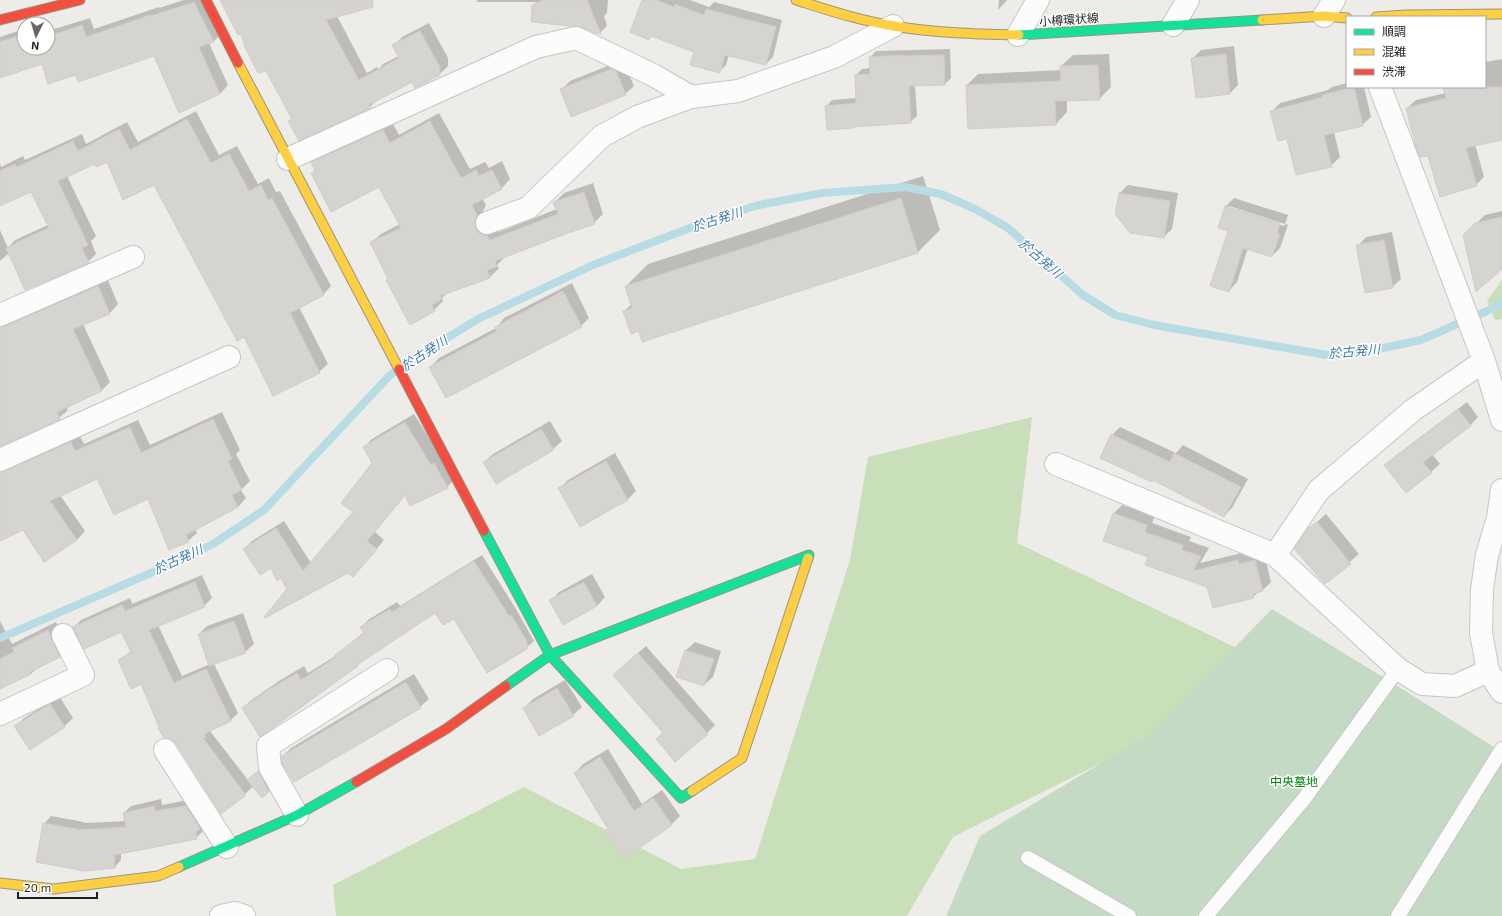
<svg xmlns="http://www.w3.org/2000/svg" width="1502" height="916" font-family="'Exo 2','Noto Sans JP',sans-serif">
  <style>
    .forest { fill: #c8dfba }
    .cemetery { fill: #c5dac5 }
    .shadow { fill: #0003; fill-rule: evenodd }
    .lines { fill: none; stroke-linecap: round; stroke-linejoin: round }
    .stream { stroke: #b8dce4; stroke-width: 8 }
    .building { fill: #d6d4d0; stroke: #d1cdc9 }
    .lane-casing { stroke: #c6c6c4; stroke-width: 16 }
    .street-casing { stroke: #c6c6c4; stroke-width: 24 }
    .fast-casing { stroke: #97987f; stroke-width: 11 }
    .slow-casing { stroke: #97987f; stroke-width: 11 }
    .jam-casing { stroke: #97987f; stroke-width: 11 }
    .lane { stroke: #fcfcfc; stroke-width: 14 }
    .street { stroke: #fcfcfc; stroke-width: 22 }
    .fast { stroke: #16e098; stroke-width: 9 }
    .slow { stroke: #ffcf43; stroke-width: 9 }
    .jam { stroke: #f24e42; stroke-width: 9 }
    .labels { text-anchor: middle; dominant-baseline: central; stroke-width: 3; stroke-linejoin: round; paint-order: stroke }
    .street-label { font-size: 12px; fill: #1f1f1f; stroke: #fff }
    .park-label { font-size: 12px; fill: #008a0a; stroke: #fff }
    .water-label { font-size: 13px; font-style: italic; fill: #3f7ab2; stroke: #fff }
  </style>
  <rect width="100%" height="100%" fill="#eeece8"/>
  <!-- forest -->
  <path class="forest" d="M1502,280V319L1495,320L1487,301Z
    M1032,417L1017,543L1239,649L1149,739L953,837L907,916H336L333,885L524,787L681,869L755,859L850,560L868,457Z"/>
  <!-- cemetery -->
  <path class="cemetery" d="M1272,609L1399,687L1502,752V916H946L980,836L1151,733Z"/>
  <!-- shadow -->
  <path class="shadow" d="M184,0H205L222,33L213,42L209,43L228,85L220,94L155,55L42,63L0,77V37L24,29V48H48V31L90,18L94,29L159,7V8Z
    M221,0H360L337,16L367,73L377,67L378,70L383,64L399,56L394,46L402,37L429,23L448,58V66L439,75L412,81L378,99L370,107L299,139L289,122L292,119L266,70Z
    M478,0H608L607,13L604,16L607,26L600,33L533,6L538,2H476Z
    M643,0H690L709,7L714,2L782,20L773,57L766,64L729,55L726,65L719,72L695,51L652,35L649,39Z
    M999,0H1007L998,10Z
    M1234,46L1238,85L1230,93L1197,97L1192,59L1201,50Z
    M950,49L951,78L945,84L915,85L917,116L910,122L826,107L832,100L857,98L856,75L862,69L870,68V57L876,51Z
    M1109,54L1111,87L1099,99L1067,100V112L1056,124L967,85L978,74L1062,70L1061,66L1073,55Z
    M1502,59V137L1475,144L1484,177L1476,185L1429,154L1407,108L1416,100L1446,93L1444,87H1485V62Z
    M620,61L624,63L634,86L625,94L561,90L570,81Z
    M1347,83V87H1364L1371,117L1362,125L1334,132L1340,157L1331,166L1288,138L1271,112L1280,103L1328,90L1332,87Z
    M196,111L219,155L237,146L258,184L269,178L276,192L280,191L331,286L323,295L299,307L328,364L319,372L244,336L154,184L107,160L95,162L67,176L96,236L91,241L96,254L88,262L9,253L0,261V230L8,248L15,240L48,225L32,191L0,205V163L1,167L23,156L25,160L82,134L86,144L127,122L138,142ZM53,226L54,227L15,245V243Z
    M439,113L470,169L485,162L489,168L502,161L510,179L501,189L482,198L486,205L483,211L484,218L496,226L499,232L557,209L555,202L564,193L593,183L603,214L594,223L567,232L505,257L497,265L499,268L490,277L447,293L442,298L443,301L434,310L389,279L371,243L381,234L400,224L380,186L312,173L316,170L312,163L321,154L392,122L399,135Z
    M923,176L940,230L918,252L643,340L639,330L624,311L632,304L626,286L648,264Z
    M1128,185L1178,193L1172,229L1164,237L1120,193Z
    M1234,198L1288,215L1285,224L1229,206V208L1284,226L1285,224L1288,225L1280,248L1272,256L1248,248L1237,282L1229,291V230L1219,227L1226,206Z
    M1502,211V268L1464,235L1485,215Z
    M1392,232L1401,279L1392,287L1358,246L1366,237Z
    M107,278L118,304L110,313L83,324L110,382L102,390L66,407L68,410L59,418L0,437V316Z
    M572,283L589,318L581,326L431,367L439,358L496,328L504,318Z
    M1467,402L1478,417L1470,426L1432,454L1440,464L1431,472L1386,466L1394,457Z
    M222,412L240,450L236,454L250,481L241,490L246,498L238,507L195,529L197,533L188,541L148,497L98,478L60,495L85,531L77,540L23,529L0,540V504L19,466L27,458L79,434L84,444L138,420L150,445Z
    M414,414L455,479L447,487L406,494L375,532L384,540L361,568L288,590L282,577L271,567L244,549L252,541L284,521L311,563L354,512L374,463L364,447L372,439Z
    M550,421L562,441L553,449L484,462L493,454Z
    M1120,427L1176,453L1183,445L1248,479L1232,508L1224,516L1112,435Z
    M615,453L636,491L628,499L581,526L559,489L568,480Z
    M1122,505L1155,516L1152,523L1191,537L1189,541L1209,548L1200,563L1246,552L1247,556L1264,553L1271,582L1263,590L1258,592L1253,597L1208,587L1149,556L1113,514Z
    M1326,514L1359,554L1325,583L1308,530Z
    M482,555L516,609L534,641L526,648L454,617L436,612L365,658L357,666L243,708L250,701L279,681L304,666L308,673L337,655L364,632L361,628L368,620L397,602L400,606Z
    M592,574L605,597L597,606L551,601L559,592Z
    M202,575L212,598L204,606L158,625L182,676L210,664L199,634L207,626L243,613L254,644L245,652L214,664L238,713L231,720L210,731L248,780L263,768L273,787L262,796L254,786L245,794L221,812L176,743L160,727L142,683L119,661L132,650L121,631L74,627L81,620L130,598L132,604Z
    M0,621L12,644L56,622L68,648L59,656L37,668L31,674L0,688Z
    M695,642L721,651L713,677L704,685L678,676L686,650Z
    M646,646L715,725L707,733L664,732L622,667Z
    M414,674L429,699L420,707L283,756L291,748Z
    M565,680L582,707L573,715L524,708L533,699Z
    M59,696L73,718L65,726L30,749L16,726L24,718Z
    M608,749L642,804L662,790L680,816L672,824L624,858L609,828L575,773L583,764Z
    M161,799L162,805L193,799L203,831L196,838L121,852V860L114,868L44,824L51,816L84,822V823L126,821L124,813L131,806Z"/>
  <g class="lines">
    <!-- stream -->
    <path class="stream" d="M0,638L167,566L213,544L264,510L390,375L406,363L478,319L593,265L716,218L759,205L822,193L905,187L941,194L975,209L1008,228L1083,295L1115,315L1154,325L1327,355L1374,350L1421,340L1498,306L1502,301"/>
  </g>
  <!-- building -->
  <path class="building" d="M220,0H373V7L326,20L359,80L399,58L392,45L420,31L440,67V75L415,88L412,82L369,105L370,108L299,141L288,121L292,119L266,71L258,73L245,47L241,34L238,35Z
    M543,0H587L601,34L595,33L581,27L531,22L532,5Z
    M642,0H656L674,7L675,4L704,15L706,9L776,27L766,65L725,55L720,73L690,65L694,52L651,36L649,40L630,32Z
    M194,2L214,42L199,47L220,94L179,113L154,56L78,82L76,75L48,84L42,64L0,78V42L24,34V48H48V35L56,33V34L82,25L86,37L150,15L151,16Z
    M1226,54L1230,94L1196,98L1191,58Z
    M902,55V56L944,55L945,85L909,86L911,123L853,127V128L827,130L825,106L856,103L855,75L870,74L869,57Z
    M1098,65L1100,100L1055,101L1056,125L968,129L966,85L1061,81L1060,66Z
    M611,69L616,71L626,95L571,117L560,89Z
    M1354,87L1363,126L1324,135L1332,167L1296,175L1287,139L1278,141L1270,111L1323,97L1322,95Z
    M1443,87H1502V140L1466,148L1477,186L1440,197L1428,156L1420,157L1417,151L1406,108L1446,98Z
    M187,119L211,163L229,154L249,191L261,185L268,200L272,198L324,295L290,313L320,373L273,396L244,337L237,341L154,185L123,200L107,162L96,167L95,164L58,181L88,245L82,248L89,263L25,290L6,248L49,228L31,192L0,206V171L15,164L17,167L73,141L78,151L119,129L130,150Z
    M430,121L461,178L476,170L479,176L492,170L502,189L472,205L477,215L475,221V228L479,233L487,235L490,240L558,214L553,202L584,192L595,224L568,233L495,261L497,267L487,270L490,278L440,296L442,299L432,305L435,311L410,325L386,280L388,279L370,242L401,228L379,187L331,212L311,173L315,171L311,162L383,130L390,143Z
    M1119,193L1170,201L1164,238L1130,233L1115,214Z
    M901,198L918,253L642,342L639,331L631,334L623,311L632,308L625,286Z
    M1225,206L1280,223L1277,233L1280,234L1272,257L1243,248L1229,292L1210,286L1228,231L1218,228Z
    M1502,217V269L1476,292L1463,235L1475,223Z
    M1384,240L1393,288L1365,293L1356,245Z
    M98,286L110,314L73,329L102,391L57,412L60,419L0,446V327L5,326Z
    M563,291L582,327L446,398L429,367L497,331L495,327Z
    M1458,409L1471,426L1423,462L1432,473L1406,493L1384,465Z
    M213,419L232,459L228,461L242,490L232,495L238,507L186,535L189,542L169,550L148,499L114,515L97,479L50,501L77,540L44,562L23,530L0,541V472L5,471L71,442L75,451L130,427L141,453Z
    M405,422L431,465L434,463L448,488L410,506L405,495L367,541L377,549L353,577L348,573L265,618L264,617L287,589L281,578L277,581L271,568L260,575L243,549L276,528L303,571L353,512L341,503L372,463L363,447Z
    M541,429L554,450L496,484L483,462Z
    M1111,434L1170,462L1174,453L1241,487L1224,517L1153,480L1152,482L1100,458Z
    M606,461L628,500L580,527L558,488Z
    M1113,513L1147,525L1145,532L1183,545L1182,550L1201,556L1193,571L1238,560L1239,564L1255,560L1263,591L1253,594L1254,598L1213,608L1207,587L1145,565L1148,557L1103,541Z
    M1317,522L1351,564L1325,584L1294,549L1307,529Z
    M474,561L509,616L511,615L527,641V649L487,673L454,619L443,625L435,613L357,665L358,666L260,737L242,708L271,688L297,673L301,680L336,657L335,655L364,633L360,627L390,609L392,612Z
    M195,582L205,607L149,630L174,683L206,669L231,721L204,734L206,737L203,738L246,795L221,814L176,743L170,739L164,738L158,728L159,727L141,684L131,689L118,660L131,652L121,632L84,649L72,627L122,605L125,611Z
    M584,582L597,606L563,625L549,600Z
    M234,621L246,653L209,666L198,634Z
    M48,630L60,657L30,672L31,674L0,689V659L14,652L12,648Z
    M685,650L714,659L704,686L676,677Z
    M638,653L708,734L675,762L656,739L663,733L613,675Z
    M406,682L421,708L294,782L282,763V756Z
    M557,688L574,716L539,736L523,708Z
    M50,704L65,727L30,750L14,726Z
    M600,757L634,811L653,798L672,825L624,859L604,831L608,829L574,773Z
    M258,771L269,792L262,798L247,780Z
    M154,806L155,811L186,806L200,829L196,832L197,839L114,855L115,868L85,871L36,862L43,823L77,829V830L126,827L123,813Z"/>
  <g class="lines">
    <defs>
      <path id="lane" d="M1028,858L1129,916
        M1206,916L1304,799L1398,669
        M1398,916L1502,749"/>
      <path id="street" d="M1324,16L1334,0
        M1173,25L1188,0
        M1018,35L1038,0
        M1380,87L1484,361L1502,420
        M288,159L536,47L576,38L653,75L691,97L738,91L800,69L834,57L893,26
        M487,223L528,208L602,136L637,117L691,97
        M0,315L133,257
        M0,460L229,357
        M1056,464L1275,555L1398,669L1422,684L1455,686L1488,671
        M1502,490L1498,518L1487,555L1482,589L1481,633L1488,671L1502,692
        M1275,555L1319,490L1413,410L1484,361
        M0,714L83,675L63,635
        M165,750L227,847
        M297,815L270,767L268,746L387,670
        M221,916L235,913L244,916"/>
      <path id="fast" d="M1019,35L1262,20
        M484,531L550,655L681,798L692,791
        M506,686L550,655L809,555L808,558
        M179,867L297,815L356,782"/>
      <path id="slow" d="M796,0C828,10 861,21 894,26C934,33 977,34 1019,35
        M1376,17L1406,15L1502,14
        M1262,20L1324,16L1347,18
        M238,63L399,369
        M692,791L742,758L808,558
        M0,883L54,889L158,876L179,867"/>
      <path id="jam" d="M206,0L238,63
        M0,20L80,0
        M399,369L484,531
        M356,782L446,729L506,686"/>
    </defs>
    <!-- lane casing -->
    <use href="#lane" class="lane-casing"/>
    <!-- street casing -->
    <use href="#street" class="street-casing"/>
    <!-- fast casing -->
    <use href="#fast" class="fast-casing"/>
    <!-- slow casing -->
    <use href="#slow" class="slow-casing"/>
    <!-- jam casing -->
    <use href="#jam" class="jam-casing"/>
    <!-- lane -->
    <use href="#lane" class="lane"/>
    <!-- street -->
    <use href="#street" class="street"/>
    <!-- fast -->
    <use href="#fast" class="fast"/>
    <!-- slow -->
    <use href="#slow" class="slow"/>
    <!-- jam -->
    <use href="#jam" class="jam"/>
  </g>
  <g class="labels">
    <!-- street labels -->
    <g class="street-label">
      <text transform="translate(1069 19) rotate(-4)">小樽環状線</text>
    </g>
    <!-- park labels -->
    <g class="park-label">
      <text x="1294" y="781">中央墓地</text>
    </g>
    <!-- water labels -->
    <g class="water-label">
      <text transform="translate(717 219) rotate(-18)">於古発川</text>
      <text transform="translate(1041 258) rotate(41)">於古発川</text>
      <text transform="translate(1354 351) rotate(-5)">於古発川</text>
      <text transform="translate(424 353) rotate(-33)">於古発川</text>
      <text transform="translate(178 559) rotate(-24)">於古発川</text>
    </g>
  </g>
  <!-- legend -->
  <rect x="1346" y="16" width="140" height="72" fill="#ffffff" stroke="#a5a5a5"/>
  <rect x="1354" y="29" width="20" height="6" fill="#16e098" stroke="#a5a5a5"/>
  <text x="1382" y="36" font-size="12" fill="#1f1f1f">順調</text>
  <rect x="1354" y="49" width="20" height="6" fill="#ffcf43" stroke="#a5a5a5"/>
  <text x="1382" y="56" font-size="12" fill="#1f1f1f">混雑</text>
  <rect x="1354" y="69" width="20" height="6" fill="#f24e42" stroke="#a5a5a5"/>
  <text x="1382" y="76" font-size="12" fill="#1f1f1f">渋滞</text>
  <!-- north arrow -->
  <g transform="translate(36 36) rotate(185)"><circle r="19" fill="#ffffff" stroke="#a5a5a5"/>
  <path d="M0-3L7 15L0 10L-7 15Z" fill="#676765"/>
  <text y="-6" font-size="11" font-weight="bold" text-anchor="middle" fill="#1f1f1f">N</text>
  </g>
  <!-- scale -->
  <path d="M18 892v6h79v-6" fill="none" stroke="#1f1f1f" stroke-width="2"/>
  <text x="24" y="892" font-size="12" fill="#1f1f1f" stroke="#ffffff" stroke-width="3" paint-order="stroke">20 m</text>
</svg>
